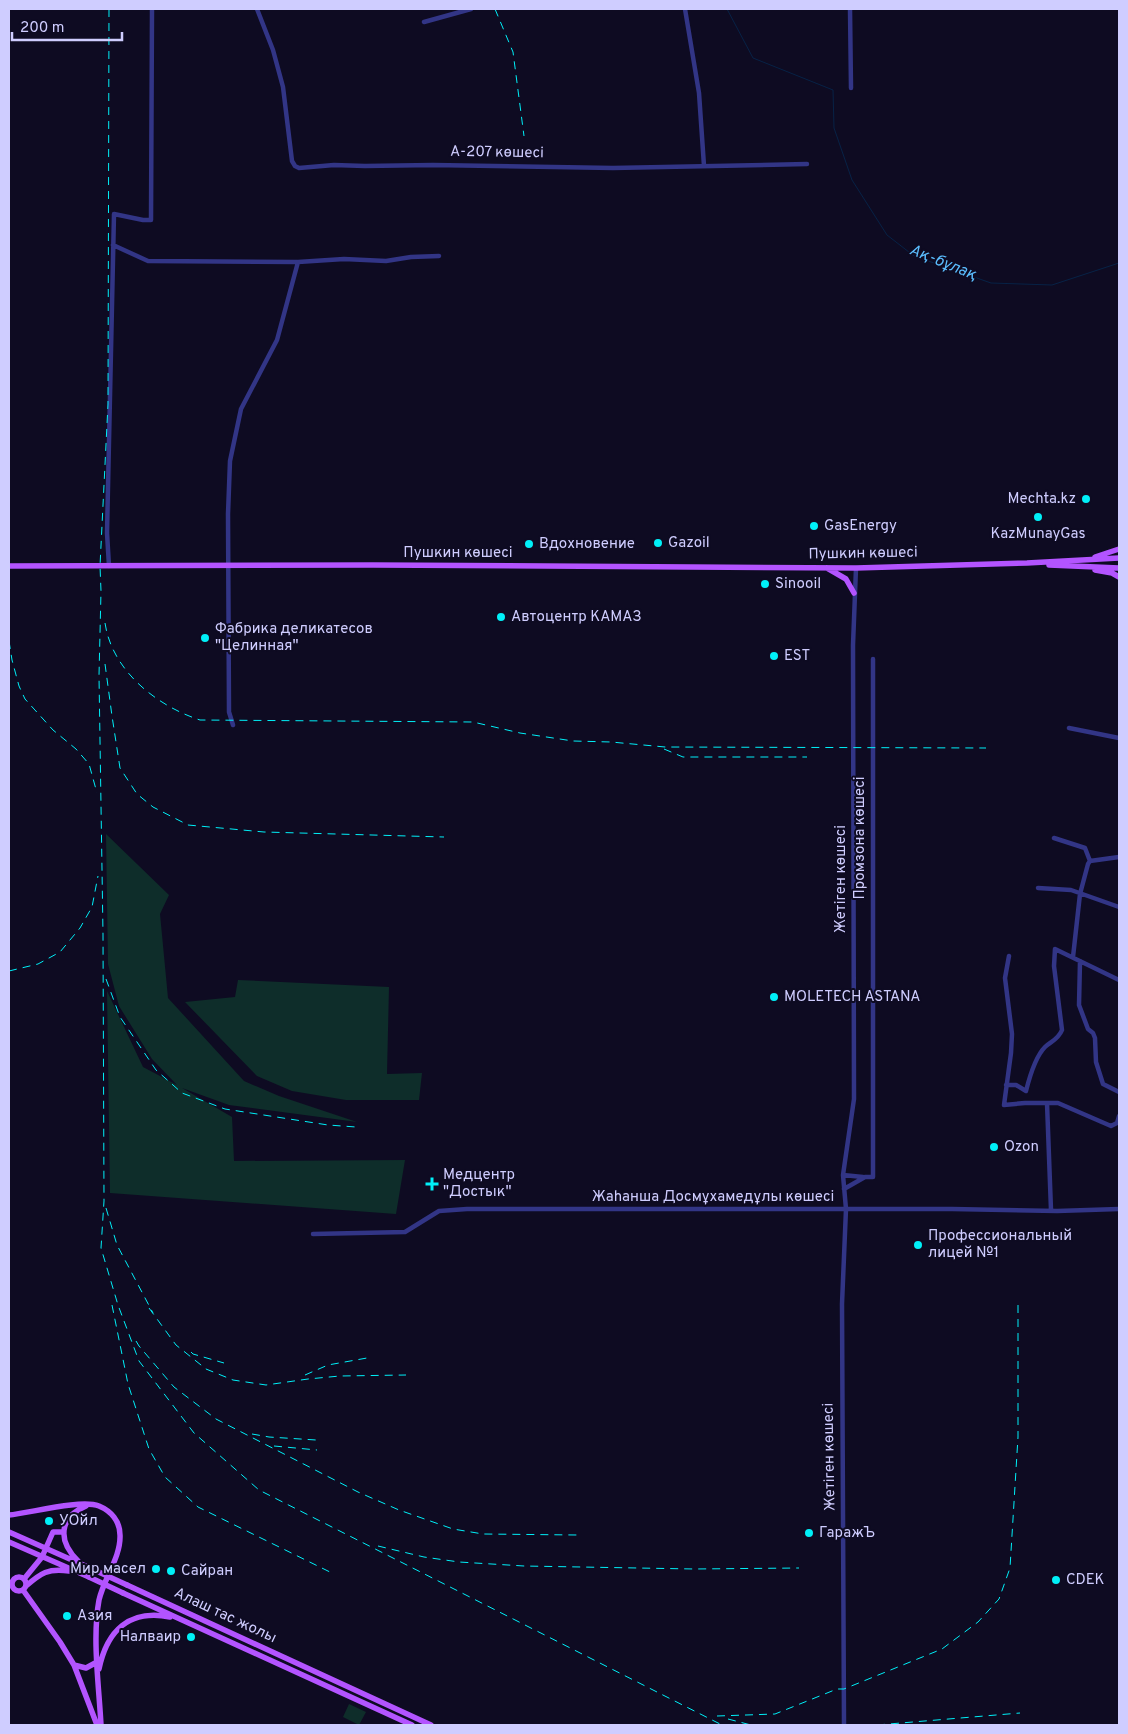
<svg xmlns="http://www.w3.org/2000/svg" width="1128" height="1734" font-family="Overpass,sans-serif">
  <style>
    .green { fill: #0e2d2a }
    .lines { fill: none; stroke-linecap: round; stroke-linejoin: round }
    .stream { stroke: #072246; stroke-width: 1 }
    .minor { stroke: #323586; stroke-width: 4.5 }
    .major { stroke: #b354ff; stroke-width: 5.5 }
    .rail { stroke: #00f0f8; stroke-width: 1; stroke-dasharray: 8 6; stroke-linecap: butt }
    .major-bridge { stroke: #b354ff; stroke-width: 5.5 }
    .poi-dot { fill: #00f0f8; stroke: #0e0b22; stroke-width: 2 }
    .labels { text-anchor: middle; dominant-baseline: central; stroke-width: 4; stroke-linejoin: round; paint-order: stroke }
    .street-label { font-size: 15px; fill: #cfcdff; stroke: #0e0b22 }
    .poi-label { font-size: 15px; fill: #cfcdff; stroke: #0e0b22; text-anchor: start }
    .water-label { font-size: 16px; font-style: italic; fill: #5bbeff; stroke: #0e0b22 }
  </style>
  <rect width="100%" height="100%" fill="#0e0b22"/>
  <!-- green -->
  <path class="green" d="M106,834L169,895L160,914L168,998L244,1081L279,1096L357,1122L229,1105L182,1088L232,1117L234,1161L405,1160L396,1214L110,1193L107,991L143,1067L177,1085L152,1059L119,1006L108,964Z
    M238,980L389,987L387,1074L422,1073L419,1100H346L292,1091L257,1076L185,1002L235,997Z
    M349,1704L366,1712L359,1725L343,1717Z"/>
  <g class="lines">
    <!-- stream -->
    <path class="stream" d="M727,9L753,58L833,90L834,128L852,180L887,235L914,256L991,283L1052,285L1119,263"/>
    <!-- minor -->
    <path class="minor" d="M257,9L273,50L283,87L292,161L295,166L299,168L334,165L365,166L433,165L613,168L807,164
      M685,9L699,93L704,166
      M850,9L851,88
      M424,22L471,9
      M113,245L148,261L298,262L344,259L386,261L411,257L439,256
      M109,566L107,533L114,214L143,220H151L152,9
      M233,725L229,712L228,514L230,461L241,409L277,340L298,262
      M1069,728L1119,738
      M1054,838L1085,848L1090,861L1119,857
      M1038,888L1071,890L1119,907
      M1009,956L1005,978L1012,1034L1011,1053L1004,1105L1025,1103H1058L1111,1126L1117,1123L1119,1116
      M1073,957L1080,894L1088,864L1090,861
      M1080,961L1079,1005L1088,1029L1093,1033L1095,1038L1096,1062L1103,1084L1119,1092
      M1006,1085H1016L1026,1091C1029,1079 1036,1056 1045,1047C1051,1041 1058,1040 1062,1030L1054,966L1055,949L1119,980
      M1047,1103L1051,1210
      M843,1175L863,1177
      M844,1189L865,1177H873V659
      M313,1234L405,1232L439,1211L467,1209H952L1057,1211L1119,1209
      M844,1725L842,1304L846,1209L843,1175L854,1099L853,645L856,568"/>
    <!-- major -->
    <path class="major" d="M1095,557L1119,549
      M1049,565L1119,568
      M9,566L373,565L856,568L1027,563L1119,558
      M827,568L846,579L854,593
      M1095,570L1112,573L1119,577
      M9,1515C30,1513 81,1499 99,1506C111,1511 120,1521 120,1535C121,1557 104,1578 99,1600C92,1638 99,1686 101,1725
      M9,1532L90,1568
      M9,1542L89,1577
      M78,1561C58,1541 58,1518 86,1506
      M12 1584a7 7 0 1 1 14 0a7 7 0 1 1-14 0Z
      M24,1579L42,1557L53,1532H64
      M127,1585L431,1725
      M26,1586C41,1573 48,1568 69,1571
      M23,1590L60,1642L74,1665L97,1725
      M123,1593L412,1725
      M74,1665L86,1668L97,1662
      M99,1669C107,1631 129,1609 170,1617"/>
    <!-- rail -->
    <path class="rail" d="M109,9L108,404L100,566L101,591L99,676L103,934L104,1201L101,1248L118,1305L139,1361L194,1433L259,1490L722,1725
      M495,9L513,52L524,136
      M105,623C112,671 157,706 200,720L473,722L520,733L573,741L611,742L665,747L986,748
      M9,641L12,660L19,686L25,699L53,730L76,749L89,764L97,793
      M105,664L112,716L120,768L137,794L153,807L188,825L264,832L444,837
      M664,749L683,757H807
      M9,971L38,964L60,952L80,928L92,907L98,876
      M106,979L120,1017L156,1070L182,1093L225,1109L328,1125L356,1127
      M106,1208L117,1245L153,1313
      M112,1305L128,1384L149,1449L165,1477L198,1507L334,1574
      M149,1308L176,1345L206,1369L233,1380L266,1385L308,1379L340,1376L406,1375
      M136,1341L139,1346L174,1387L216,1419L358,1492L399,1510L453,1529L483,1534L577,1535
      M191,1352L193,1354L224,1363
      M305,1375L328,1365L367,1358
      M252,1434L269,1437L316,1440
      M274,1446L317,1450
      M378,1546L424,1557L459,1562L524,1566L694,1569L799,1568
      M717,1716L775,1714L837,1689H844L942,1649L978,1622L999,1599L1010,1568L1018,1437V1301
      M728,1719L751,1725
      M877,1725L1020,1713"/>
    <!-- major-bridge -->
    <path class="major-bridge" d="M90,1568L127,1585
      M89,1577L123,1593"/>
  </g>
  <!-- markers -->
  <g class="poi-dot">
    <circle cx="1086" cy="499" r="5"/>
    <circle cx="1038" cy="517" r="5"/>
    <circle cx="814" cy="526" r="5"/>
    <circle cx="658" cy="543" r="5"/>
    <circle cx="529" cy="544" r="5"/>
    <circle cx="765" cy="584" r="5"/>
    <circle cx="501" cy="617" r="5"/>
    <circle cx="205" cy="638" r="5"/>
    <circle cx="774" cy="656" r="5"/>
    <circle cx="774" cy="997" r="5"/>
    <circle cx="994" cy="1147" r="5"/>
    <path d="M429.5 1176.5h5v5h5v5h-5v5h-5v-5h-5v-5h5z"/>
    <circle cx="918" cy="1245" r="5"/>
    <circle cx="49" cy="1521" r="5"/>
    <circle cx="809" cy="1533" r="5"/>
    <circle cx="156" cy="1569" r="5"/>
    <circle cx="171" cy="1571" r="5"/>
    <circle cx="1056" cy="1580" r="5"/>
    <circle cx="67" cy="1616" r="5"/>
    <circle cx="191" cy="1637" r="5"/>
  </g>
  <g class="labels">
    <!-- street labels -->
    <g class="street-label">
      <text transform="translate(497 153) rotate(1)">А-207 көшесі</text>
      <text x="458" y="553">Пушкин көшесі</text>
      <text transform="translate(863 554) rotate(-1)">Пушкин көшесі</text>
      <text transform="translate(860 838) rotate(-90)">Промзона көшесі</text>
      <text transform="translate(841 879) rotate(-90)">Жетіген көшесі</text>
      <text x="713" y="1197">Жаһанша Досмұхамедұлы көшесі</text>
      <text transform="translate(830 1457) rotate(-91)">Жетіген көшесі</text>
      <text transform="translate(225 1616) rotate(25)">Алаш тас жолы</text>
    </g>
    <!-- poi labels -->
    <g class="poi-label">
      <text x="1076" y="499" text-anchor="end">Mechta.kz</text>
      <text x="824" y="526">GasEnergy</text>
      <text x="1038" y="534" text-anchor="middle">KazMunayGas</text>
      <text x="668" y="543">Gazoil</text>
      <text x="539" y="544">Вдохновение</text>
      <text x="775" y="584">Sinooil</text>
      <text x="511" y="617">Автоцентр КАМАЗ</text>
      <text x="215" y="629">Фабрика деликатесов<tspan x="215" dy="17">"Целинная"</tspan></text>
      <text x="784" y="656">EST</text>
      <text x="784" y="997">MOLETECH ASTANA</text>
      <text x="1004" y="1147">Ozon</text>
      <text x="443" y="1175">Медцентр<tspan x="443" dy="17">"Достык"</tspan></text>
      <text x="928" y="1236">Профессиональный<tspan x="928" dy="17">лицей №1</tspan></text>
      <text x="59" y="1521">УОйл</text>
      <text x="819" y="1533">ГаражЪ</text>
      <text x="146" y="1569" text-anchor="end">Мир масел</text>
      <text x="181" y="1571">Сайран</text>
      <text x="1066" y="1580">CDEK</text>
      <text x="77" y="1616">Азия</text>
      <text x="181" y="1637" text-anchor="end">Налваир</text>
    </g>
    <!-- water labels -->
    <g class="water-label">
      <text transform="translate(943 263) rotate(22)">Ақ-бұлақ</text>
    </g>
  </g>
  <!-- border -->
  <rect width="1128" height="1734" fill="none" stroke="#cfcdff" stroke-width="20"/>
  <!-- scale -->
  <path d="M12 32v8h110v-8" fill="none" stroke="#cfcdff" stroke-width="2.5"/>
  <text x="20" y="32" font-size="15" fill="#cfcdff" stroke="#0e0b22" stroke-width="4" paint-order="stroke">200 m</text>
</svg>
